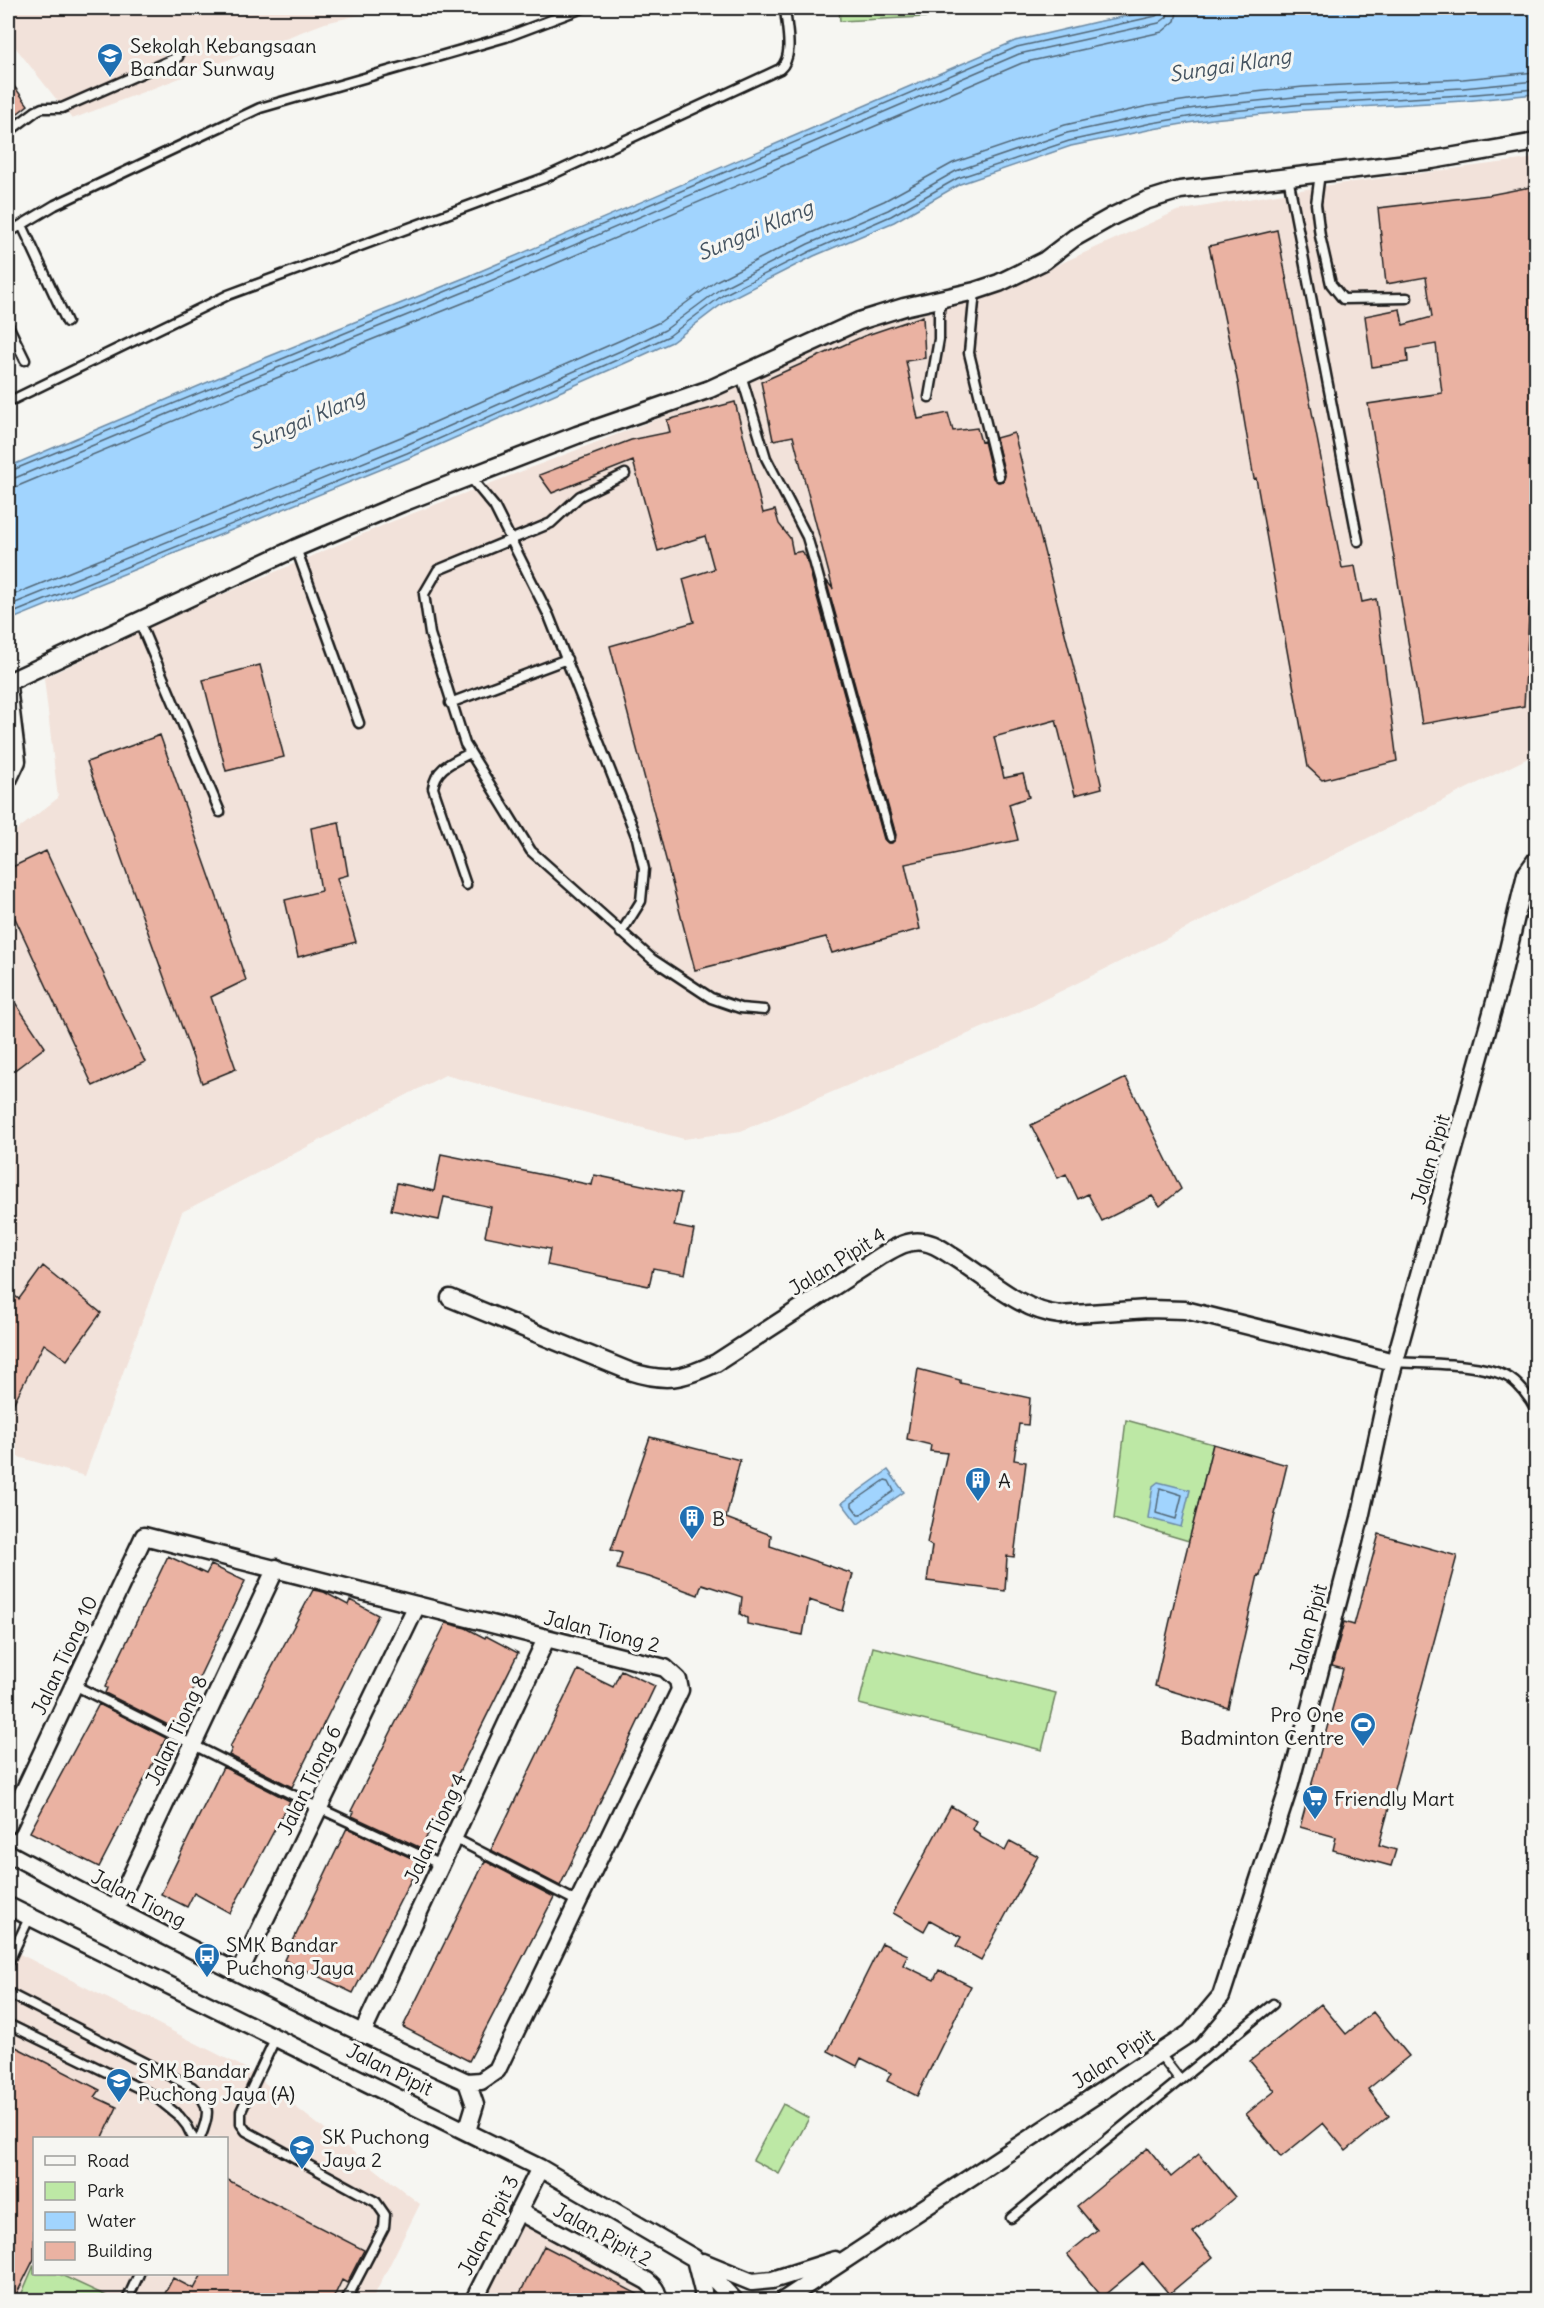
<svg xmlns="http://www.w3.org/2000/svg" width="1544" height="2308" font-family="Delius,sans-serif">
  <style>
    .built { fill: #f2e2da; fill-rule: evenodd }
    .green { fill: #bde8a5; stroke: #6c8260; stroke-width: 1.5 }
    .water { fill: #a1d4fe; stroke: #6c8aa4; stroke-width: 1.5 }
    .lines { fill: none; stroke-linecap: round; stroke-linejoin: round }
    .shore { stroke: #516676; stroke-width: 1.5 }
    .building { fill: #eab2a2; stroke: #1c1c1c; stroke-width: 1.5 }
    .lane-casing { stroke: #1c1c1c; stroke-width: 13 }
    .street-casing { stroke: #1c1c1c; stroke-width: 21 }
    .lane { stroke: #f6f6f2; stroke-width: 8 }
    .street { stroke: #f6f6f2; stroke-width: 16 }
    .labels { text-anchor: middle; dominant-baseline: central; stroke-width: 6; stroke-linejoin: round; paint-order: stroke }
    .poi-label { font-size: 20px; fill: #1c1c1c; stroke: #f6f6f2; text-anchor: start }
    .street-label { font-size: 20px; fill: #1c1c1c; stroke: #f6f6f2 }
    .water-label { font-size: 21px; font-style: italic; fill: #445360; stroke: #f6f6f2 }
  </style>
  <rect width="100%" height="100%" fill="#f6f6f2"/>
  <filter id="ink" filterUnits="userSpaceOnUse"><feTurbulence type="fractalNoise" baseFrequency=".0167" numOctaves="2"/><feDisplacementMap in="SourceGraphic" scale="12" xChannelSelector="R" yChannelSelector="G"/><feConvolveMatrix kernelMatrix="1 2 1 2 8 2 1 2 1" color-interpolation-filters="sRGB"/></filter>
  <g filter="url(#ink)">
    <!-- built -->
    <path class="built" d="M8,8H390L325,23L72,119L8,38Z
      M1536,158V754L1017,1013L741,1131L684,1139L445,1075L182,1212L85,1476L8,1454V837L58,798L44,678L166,619L393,521L714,397L861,329L982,299L1177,211L1330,185Z
      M8,1948L247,2069L420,2204L372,2300H8ZM34,2138H226V2274H34Z
      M522,2222L644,2288L650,2294V2300H487L482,2298Z"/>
    <!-- green -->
    <path class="green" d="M839,8H976L946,16L840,21Z
      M1126,1420L1213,1444L1189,1541L1114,1519Z
      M873,1647L1056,1693L1042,1750L859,1704Z
      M783,2104L809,2118L779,2174L753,2160Z
      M34,2265V2274H59L113,2299L112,2300H19Z"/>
    <!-- water -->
    <path class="water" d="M1169,8H1536V94L1464,101L1305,110L1212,119L1153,129L1071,146L960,184L894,222L814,256L726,301L672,342L630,361L409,458L8,621V467L260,360L469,276L1015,41L1096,22Z
      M888,1470L904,1492L858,1524L842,1503Z
      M1158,1482L1190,1490L1181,1527L1148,1518L1153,1486Z"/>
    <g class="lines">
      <!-- shore -->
      <path class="shore" d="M8,472L471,281L1017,47L1156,16L1160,13L1161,8
        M8,479L15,478L265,373L474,288L1019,54L1159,23L1167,17L1169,8
        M8,488L18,486L269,381L478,297L1022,63L1162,32L1175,21L1178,8
        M8,597L401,437L621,340L660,322L716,281L804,236L884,201L953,163L1065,125L1148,106L1208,97L1303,87L1463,79L1536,72
        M8,606L404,446L625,349L665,330L720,289L808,244L888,210L956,171L1067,133L1150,115L1209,106L1304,96L1463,88L1536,81
        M8,615L407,453L628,355L669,336L723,295L811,251L891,216L958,178L1069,141L1152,123L1211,113L1305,104L1464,95L1536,89
        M885,1480L889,1481L894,1491L861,1514H858L852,1506V1503Z
        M1160,1488L1182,1495L1176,1519L1156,1513Z"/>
    </g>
    <!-- building -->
    <path class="building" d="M8,78L28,105L8,121Z
      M1536,186V491L1524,706L1422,724L1368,404L1442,393L1436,344L1407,349L1408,362L1372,367L1365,316L1400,309L1403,325L1432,317L1426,277L1386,284L1378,208L1489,195Z
      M1277,230L1342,568L1355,566L1362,602L1376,599L1397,761L1322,780L1308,767L1256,478L1254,479L1238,383L1209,246Z
      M923,316L925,358L906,361L918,419L948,413L953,431L977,428L981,442L984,441L993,478L998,482L1003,481L1005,475L996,438L1014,433L1085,712L1102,788L1075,795L1056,720L994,737L1004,778L1023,774L1029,797L1009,804L1018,840L905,864L920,929L832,953L826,937L695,970L610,646L694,622L683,579L714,569L705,536L658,551L633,461L552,493L539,475L631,440L670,432L667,420L735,402L763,513L775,510L779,524L790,538L793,553L802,551L806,557L884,839L888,843H892L896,835L826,580L833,589L793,436L773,440L761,382L864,336Z
      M260,665L284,757L226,771L203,680Z
      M160,735L246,980L211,997L236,1069L202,1083L87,762Z
      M339,822L348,875L337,878L356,942L298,957L285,900L321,891L311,828Z
      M46,851L145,1062L93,1086L8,903V869Z
      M8,992L45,1047L8,1075Z
      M1126,1078L1181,1189L1160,1206L1152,1196L1102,1221L1088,1194L1078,1199L1066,1174L1058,1178L1031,1125Z
      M441,1154L592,1185L594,1175L681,1193L674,1226L694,1230L685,1274L653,1268L649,1286L547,1265L550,1249L485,1236L491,1207L444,1197L439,1220L391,1210L397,1183L434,1191Z
      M43,1266L101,1313L67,1360L44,1344L8,1414V1291L19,1299Z
      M918,1369L960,1380V1383L1030,1398L1028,1425L1019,1424L1014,1460L1026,1462L1014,1557L1007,1556L1005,1591L927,1581L932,1546L927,1543L947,1453L930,1451L931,1445L907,1439Z
      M650,1437L740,1460L726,1518L771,1535L770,1546L853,1574L843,1611L809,1600L803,1635L747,1624V1618L740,1614L742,1597L702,1584L698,1595L649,1577L617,1569L622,1553L611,1550Z
      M1213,1444L1287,1465L1260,1576L1258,1575L1228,1708L1155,1686L1179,1581Z
      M1379,1534L1457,1556L1379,1845L1396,1850L1391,1866L1333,1850L1336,1837L1300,1827L1343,1669L1332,1666L1344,1622L1354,1625Z
      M168,1556L206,1574L211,1565L245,1581L177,1724L174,1722L172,1727L105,1693L107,1688L105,1687Z
      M313,1590L324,1592L348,1605L350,1600L378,1615L292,1787L229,1755L232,1749L230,1747Z
      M446,1623L466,1628L485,1638L486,1636L518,1653L421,1848L352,1816L354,1812L351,1811Z
      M578,1670L613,1687L621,1670L655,1686L560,1886L491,1850Z
      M99,1704L166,1738L99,1867L30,1832Z
      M223,1767L290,1801L230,1913L194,1893L187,1907L161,1894Z
      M951,1806L976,1821L972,1829L980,1834L979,1836L1005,1851L1010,1841L1038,1856L981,1960L956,1946L961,1937L930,1920L924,1931L893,1913Z
      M347,1828L420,1862L353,1993L284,1960Z
      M485,1861L554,1897L469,2061L403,2027Z
      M882,1943L908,1955L903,1965L934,1980L939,1970L971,1986L917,2096L887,2081L891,2073L861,2058L857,2066L828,2051Z
      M1321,2004L1346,2034L1373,2012L1409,2056L1368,2089L1389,2116L1346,2151L1323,2123L1281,2157L1246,2114L1275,2091L1250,2061Z
      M8,2043L100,2090L95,2097L117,2107L102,2139H34V2259L13,2301H8Z
      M1148,2148L1171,2177L1199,2154L1235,2197L1193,2232L1213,2257L1169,2294L1143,2263L1102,2297L1067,2254L1097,2230L1077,2206Z
      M226,2179L364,2250L347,2283L342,2280L332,2301H161L173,2278L194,2289L202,2274H226Z
      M544,2246L647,2299L648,2301H516Z"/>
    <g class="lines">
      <defs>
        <path id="lane" d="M8,132L36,111L42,108H62L178,57
          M1320,173L1316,204L1320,236L1331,284L1343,299L1407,298
          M1288,177L1358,541
          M22,225L67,322
          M8,233L55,205L260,108L506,37L583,8
          M975,291L969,353L999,476
          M8,325L25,360
          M741,375L766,458L807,537L813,557L890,837
          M929,397L939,339V310L942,299
          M8,402L228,295L544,178L780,69C795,56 786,26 785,8
          M625,474L580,496L551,523L438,570L424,594L430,634L465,744L531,851L652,959L711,998L740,1008L764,1010
          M469,476L494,506L549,616L637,838L644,869L641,901L621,933
          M296,548L359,723
          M139,621L220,812
          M450,703L567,659
          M466,885L433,788C436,767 453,762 470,753
          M1394,1362C1426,1364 1478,1362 1506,1376C1518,1382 1530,1398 1536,1410
          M74,1685L319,1808L441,1865
          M454,1838L578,1902
          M8,1963L30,1916
          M8,1993L192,2087C212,2105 209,2116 200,2138
          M8,2024L153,2095L179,2116L187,2126L193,2138
          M276,2037L241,2111V2124L246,2131L376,2202L385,2215L384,2227L346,2300
          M1159,2053L1180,2080
          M1011,2218L1273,2004
          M127,2300L139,2274"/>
        <path id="street" d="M8,682L296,548L402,503L577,435L710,389L859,321L904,307L975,291L999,283L1044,261L1074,238L1113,216L1145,201L1180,190L1432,160L1536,142
          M8,687L17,761L8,780
          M450,1298L629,1371C666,1383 682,1379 716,1363L881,1256C893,1249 908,1239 923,1242C934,1243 943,1250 952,1256C986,1277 1020,1311 1060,1315L1148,1309L1185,1310L1394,1362
          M8,1825L144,1536L665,1668L678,1680L680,1690L497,2070L481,2081L467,2082C311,2011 158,1934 8,1853
          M8,1906L540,2168L694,2258L734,2300
          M115,1910L276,1568
          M239,1973L417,1605
          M362,2034L546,1639
          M467,2082L475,2105L467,2131
          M518,2211L647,2281C654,2287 658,2291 658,2300
          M695,2259L703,2291V2300
          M703,2262L752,2282L772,2280L835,2260
          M474,2300L540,2168
          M784,2300L1190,2033L1221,1996L1290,1784L1360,1518L1391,1375L1500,984L1526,874L1536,860"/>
      </defs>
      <!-- lane casing -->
      <use href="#lane" class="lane-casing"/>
      <!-- street casing -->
      <use href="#street" class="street-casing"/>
      <!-- lane -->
      <use href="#lane" class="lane"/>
      <!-- street -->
      <use href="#street" class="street"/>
    </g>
  </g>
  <!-- icons -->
  <defs>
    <symbol id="school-pin" viewBox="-11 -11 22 30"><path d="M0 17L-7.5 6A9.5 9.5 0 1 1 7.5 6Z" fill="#1f6fb2" stroke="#f6f6f2"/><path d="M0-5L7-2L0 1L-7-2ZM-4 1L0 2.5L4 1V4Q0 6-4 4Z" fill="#fff"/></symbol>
    <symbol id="building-pin" viewBox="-11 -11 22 30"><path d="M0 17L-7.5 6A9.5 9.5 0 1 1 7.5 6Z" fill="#1f6fb2" stroke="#f6f6f2"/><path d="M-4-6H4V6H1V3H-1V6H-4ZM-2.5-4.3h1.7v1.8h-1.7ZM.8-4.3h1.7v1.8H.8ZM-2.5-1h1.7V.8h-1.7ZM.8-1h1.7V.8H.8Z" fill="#fff"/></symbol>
    <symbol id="stadium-pin" viewBox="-11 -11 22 30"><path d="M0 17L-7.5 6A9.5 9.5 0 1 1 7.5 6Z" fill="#1f6fb2" stroke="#f6f6f2"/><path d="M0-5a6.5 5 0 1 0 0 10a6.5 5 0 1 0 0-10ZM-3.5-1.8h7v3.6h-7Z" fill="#fff"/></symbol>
    <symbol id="supermarket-pin" viewBox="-11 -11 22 30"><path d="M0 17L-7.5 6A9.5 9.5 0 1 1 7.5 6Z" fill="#1f6fb2" stroke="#f6f6f2"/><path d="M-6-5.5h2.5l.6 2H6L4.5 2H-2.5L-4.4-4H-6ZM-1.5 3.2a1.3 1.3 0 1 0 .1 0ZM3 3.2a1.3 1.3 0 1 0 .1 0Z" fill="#fff"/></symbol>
    <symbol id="bus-pin" viewBox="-11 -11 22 30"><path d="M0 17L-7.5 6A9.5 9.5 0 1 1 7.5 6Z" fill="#1f6fb2" stroke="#f6f6f2"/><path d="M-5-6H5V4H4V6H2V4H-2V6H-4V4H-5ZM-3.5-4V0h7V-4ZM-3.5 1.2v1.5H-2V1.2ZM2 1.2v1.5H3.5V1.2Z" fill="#fff"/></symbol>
  </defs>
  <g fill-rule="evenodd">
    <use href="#school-pin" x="95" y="41" width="30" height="40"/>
    <use href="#building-pin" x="963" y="1465" width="30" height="40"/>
    <use href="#building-pin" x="677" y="1503" width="30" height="40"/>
    <use href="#stadium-pin" x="1348" y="1710" width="30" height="40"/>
    <use href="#supermarket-pin" x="1300" y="1783" width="30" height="40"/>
    <use href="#bus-pin" x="192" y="1941" width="30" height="40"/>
    <use href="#school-pin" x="104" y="2066" width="30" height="40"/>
    <use href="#school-pin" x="287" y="2133" width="30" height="40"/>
  </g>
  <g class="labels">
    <!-- poi labels -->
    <g class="poi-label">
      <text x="130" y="45">Sekolah Kebangsaan<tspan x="130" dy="23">Bandar Sunway</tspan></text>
      <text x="998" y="1480">A</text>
      <text x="712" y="1518">B</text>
      <text x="1344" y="1714" text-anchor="end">Pro One<tspan x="1344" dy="23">Badminton Centre</tspan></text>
      <text x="1334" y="1798">Friendly Mart</text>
      <text x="226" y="1944">SMK Bandar<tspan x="226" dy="23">Puchong Jaya</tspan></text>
      <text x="138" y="2070">SMK Bandar<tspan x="138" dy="23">Puchong Jaya (A)</tspan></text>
      <text x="322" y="2136">SK Puchong<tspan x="322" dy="23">Jaya 2</tspan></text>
    </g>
    <!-- street labels -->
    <g class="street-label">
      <text transform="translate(1430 1159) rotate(-74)">Jalan Pipit</text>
      <text transform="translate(837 1261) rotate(-32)">Jalan Pipit 4</text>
      <text transform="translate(1308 1629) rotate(-75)">Jalan Pipit</text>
      <text transform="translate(602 1631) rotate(14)">Jalan Tiong 2</text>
      <text transform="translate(64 1655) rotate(-65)">Jalan Tiong 10</text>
      <text transform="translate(176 1730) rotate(-65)">Jalan Tiong 8</text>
      <text transform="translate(309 1780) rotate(-64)">Jalan Tiong 6</text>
      <text transform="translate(435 1828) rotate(-65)">Jalan Tiong 4</text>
      <text transform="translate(139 1898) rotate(27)">Jalan Tiong</text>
      <text transform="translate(1113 2058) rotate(-33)">Jalan Pipit</text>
      <text transform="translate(390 2069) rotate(26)">Jalan Pipit</text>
      <text transform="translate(488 2225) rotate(-63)">Jalan Pipit 3</text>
      <text transform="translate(603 2234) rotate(29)">Jalan Pipit 2</text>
    </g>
    <!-- water labels -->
    <g class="water-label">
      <text transform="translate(1230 65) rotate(-9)">Sungai Klang</text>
      <text transform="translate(755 230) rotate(-23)">Sungai Klang</text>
      <text transform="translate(307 419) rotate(-23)">Sungai Klang</text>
    </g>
  </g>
  <!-- margin -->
  <rect width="1544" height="2308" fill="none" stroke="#f6f6f2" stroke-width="30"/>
  <rect x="15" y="15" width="1514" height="2278" fill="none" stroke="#1c1c1c" stroke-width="2" filter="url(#ink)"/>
  <!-- legend -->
  <rect x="33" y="2137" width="195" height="138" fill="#f6f6f2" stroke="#9f9f9c" stroke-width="1.5"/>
  <rect x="45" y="2156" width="30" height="9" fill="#f6f6f2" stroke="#9f9f9c" stroke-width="1.5"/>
  <text x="87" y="2167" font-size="18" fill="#1c1c1c">Road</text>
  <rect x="45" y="2182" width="30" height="18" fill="#bde8a5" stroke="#9f9f9c" stroke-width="1.5"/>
  <text x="87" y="2197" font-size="18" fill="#1c1c1c">Park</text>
  <rect x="45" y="2212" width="30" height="18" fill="#a1d4fe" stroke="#9f9f9c" stroke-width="1.5"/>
  <text x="87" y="2227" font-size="18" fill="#1c1c1c">Water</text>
  <rect x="45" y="2242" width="30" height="18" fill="#eab2a2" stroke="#9f9f9c" stroke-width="1.5"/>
  <text x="87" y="2257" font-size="18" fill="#1c1c1c">Building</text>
</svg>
